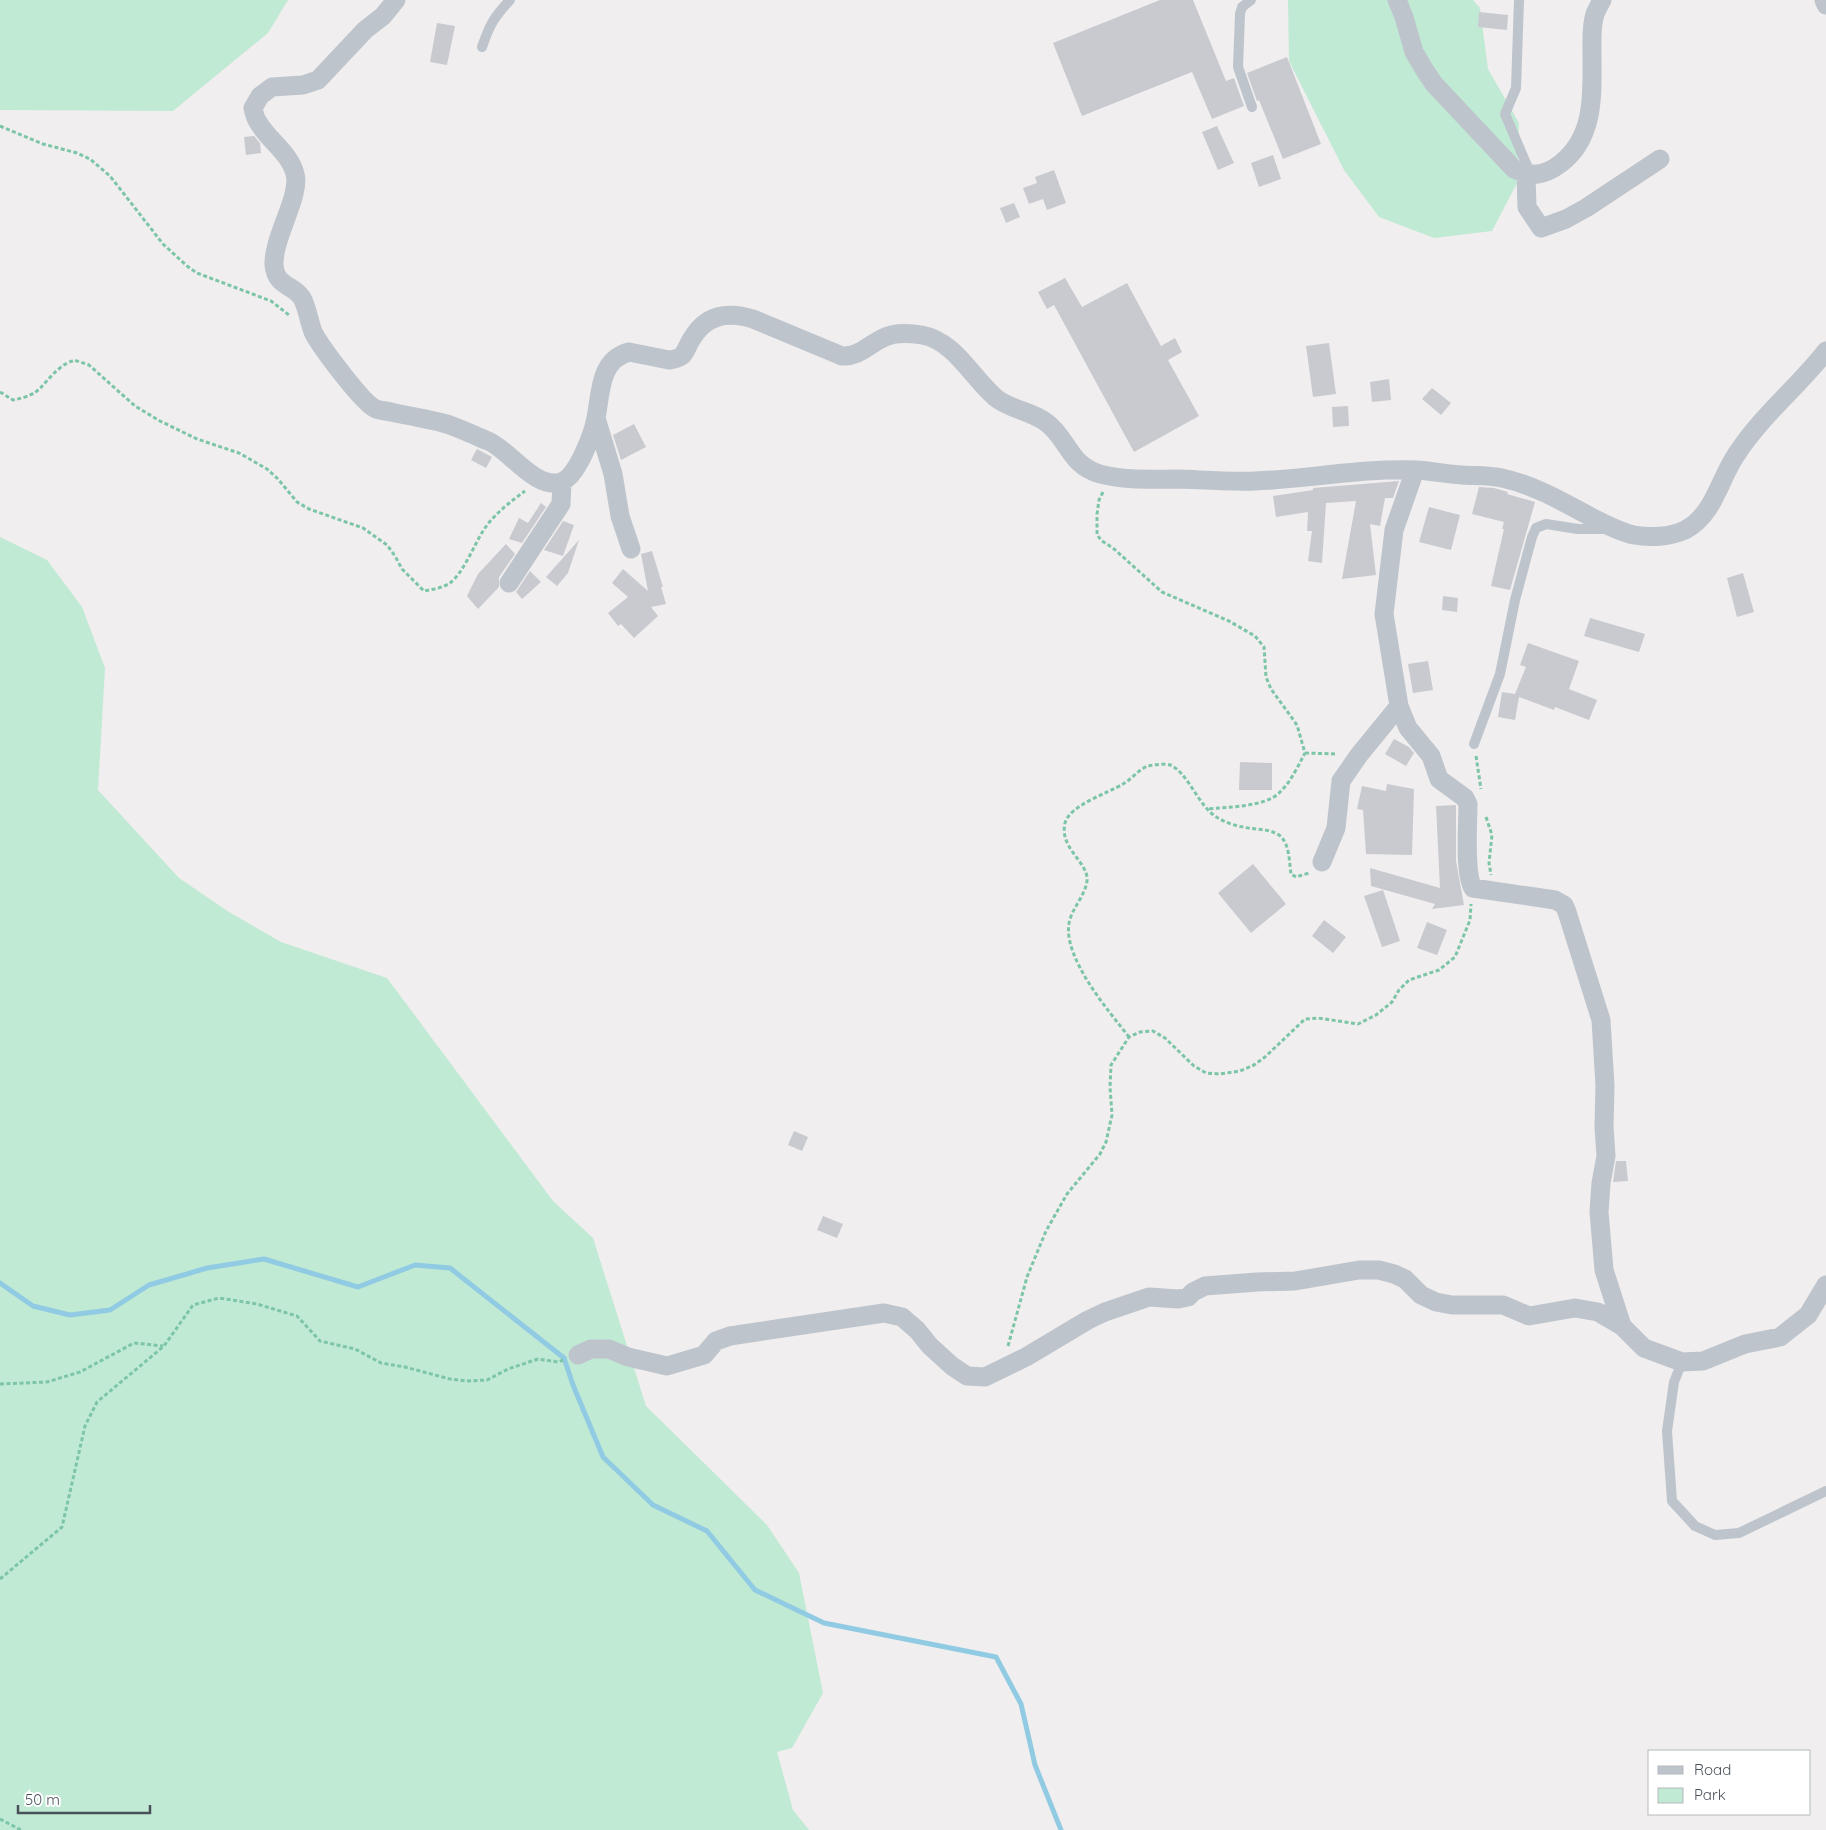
<svg xmlns="http://www.w3.org/2000/svg" width="1826" height="1830" font-family="Quicksand,sans-serif">
  <style>
    .green { fill: #c0ead4 }
    .lines { fill: none; stroke-linecap: round; stroke-linejoin: round }
    .stream { stroke: #91cbe3; stroke-width: 5 }
    .building { fill: #c9cad0 }
    .path { stroke: #7cc5a7; stroke-width: 3; stroke-dasharray: 4 2.5; stroke-linecap: butt }
    .service { stroke: #bec4cc; stroke-width: 10 }
    .minor { stroke: #bec4cc; stroke-width: 19 }
  </style>
  <rect width="100%" height="100%" fill="#f0eeee"/>
  <!-- green -->
  <path class="green" d="M0,0H288L268,33L173,111L0,110Z
    M1288,0H1473L1480,8L1488,69L1519,123L1517,183L1492,231L1434,238L1379,217L1344,170L1289,61Z
    M0,537L47,560L82,607L105,668L98,790L179,878L229,912L281,942L387,978L553,1201L593,1238L646,1406L767,1525L799,1573L823,1693L792,1748L777,1752L793,1810L809,1830H0Z"/>
  <g class="lines">
    <!-- stream -->
    <path class="stream" d="M0,1283L33,1306L70,1315L110,1310L149,1285L207,1268L264,1259L358,1287L415,1265L450,1268L564,1358L573,1385L603,1457L653,1505L707,1531L755,1590L824,1623L996,1657L1021,1704L1035,1765L1061,1830"/>
  </g>
  <!-- building -->
  <path class="building" d="M1160,0H1193L1226,81L1234,78L1244,106L1212,119L1192,72L1082,116L1053,43Z
    M1479,12L1508,15L1507,30L1478,27Z
    M437,23L455,26L447,65L430,62Z
    M1287,57L1321,144L1283,159L1259,100L1257,101L1247,73Z
    M1217,126L1234,163L1218,170L1202,132Z
    M254,136L260,143L261,153L246,155L244,137Z
    M1273,155L1281,179L1259,187L1251,163Z
    M1054,170L1066,203L1047,210L1043,199L1029,204L1023,188L1037,183L1035,177Z
    M1014,203L1020,217L1006,223L1000,208Z
    M1065,278L1082,307L1127,283L1161,346L1175,338L1182,352L1168,360L1199,416L1134,452L1054,305L1047,309L1038,292Z
    M1329,343L1336,394L1313,397L1306,346Z
    M1389,379L1391,400L1372,402L1370,382Z
    M1432,388L1451,403L1441,415L1422,399Z
    M1348,406L1349,426L1333,427L1332,407Z
    M634,424L646,447L621,460L613,435Z
    M477,449L492,457L486,468L471,460Z
    M1399,481L1393,498H1385L1380,526L1370,524L1376,575L1342,579L1356,501L1326,503L1322,563L1308,561L1312,531H1307L1308,512L1276,517L1273,496L1313,490V488Z
    M1479,487L1494,488L1508,492L1507,494L1535,502L1510,590L1491,586L1504,529H1502L1504,522L1472,514Z
    M541,503L546,507L522,543L509,539L519,518L528,523Z
    M1429,507L1460,515L1451,550L1419,542Z
    M563,521L574,525L563,556L544,550Z
    M579,540L568,573L557,586L546,577Z
    M506,544L515,554L499,577V587L478,609L467,596L478,574Z
    M652,551L663,587H661L666,604L651,607L658,616L634,638L621,624L618,626L608,613L628,597L612,583L623,569L648,591L641,554Z
    M530,571L541,582L522,599L516,592Z
    M1743,573L1754,612L1737,617L1727,578Z
    M1443,596L1458,598L1457,612L1442,610Z
    M1590,618L1645,634L1639,652L1584,636Z
    M1528,643L1579,661L1569,689L1597,700L1589,720L1555,707L1554,710L1519,697L1515,720L1498,717L1502,692L1515,694L1526,667L1520,665Z
    M1428,661L1433,690L1413,693L1408,664Z
    M1394,739L1409,747L1414,753L1406,766L1385,754Z
    M1240,762L1272,763V790H1239Z
    M1387,784L1414,789L1412,855L1366,854L1363,810L1357,809L1362,786L1386,791Z
    M1456,805V861L1464,905L1432,909L1435,904L1371,886L1370,868L1440,888L1436,806Z
    M1253,864L1286,904L1251,933L1218,893Z
    M1383,890L1400,941L1382,947L1364,896Z
    M1324,920L1346,937L1333,953L1312,936Z
    M1427,922L1447,930L1437,955L1417,948Z
    M794,1131L808,1137L802,1151L788,1145Z
    M1616,1161H1626L1628,1181L1613,1182Z
    M823,1216L843,1224L837,1238L817,1230Z"/>
  <g class="lines">
    <!-- path -->
    <path class="path" d="M0,126L43,144L77,153L90,159L110,176L163,244L187,266L197,273L271,301L289,315
      M0,392L13,400C44,394 39,385 60,368C64,364 70,362 74,360L89,365L135,406L160,421L197,439L239,453L267,469L278,479L297,502L309,509L363,528L387,545L395,556L402,569L424,591C433,589 443,588 450,583C464,572 474,545 483,531C493,515 510,502 525,491
      M1103,492L1099,500L1097,514V535L1102,541L1113,548L1162,592L1229,621L1255,636L1264,647L1266,677L1271,689L1297,725L1305,753C1298,766 1291,782 1279,793C1265,807 1227,807 1207,809
      M1305,753L1337,754
      M1476,756L1481,789
      M1486,817L1492,835L1489,863L1491,875
      M1129,1037C1108,1010 1063,958 1069,923C1072,908 1085,896 1087,881C1089,862 1059,849 1065,823C1070,805 1108,793 1123,784C1132,779 1139,769 1148,766C1153,765 1165,763 1170,765C1188,772 1199,808 1218,818C1225,822 1235,826 1243,827C1255,830 1268,828 1279,835C1290,843 1289,862 1291,874L1296,877L1309,873
      M1008,1346L1027,1277L1046,1231L1067,1194L1100,1154L1106,1142L1112,1115L1110,1087L1111,1065L1129,1037L1140,1032L1153,1031L1165,1038L1194,1066L1206,1073L1220,1074L1240,1071L1254,1065L1265,1057L1305,1019L1318,1018L1358,1024L1376,1015L1392,1002L1399,990L1409,980L1439,970L1455,957L1470,920L1471,904
      M0,1384L47,1382L80,1372L134,1343L163,1346
      M0,1579L62,1527L85,1426L97,1402L164,1346L193,1305L219,1298L257,1304L297,1316L320,1341L355,1349L381,1363L405,1367L450,1379L467,1381L487,1380L508,1369L538,1359L558,1362L563,1360
      M0,1819L21,1830"/>
    <!-- service -->
    <path class="service" d="M1251,0L1242,7L1240,14L1238,67L1252,107
      M1519,0L1516,88L1505,114L1531,175
      M482,47C490,24 494,17 510,0
      M1474,744L1500,674L1515,600L1532,537L1536,528L1546,524L1578,529H1608
      M1682,1362L1674,1382L1667,1431L1672,1501L1695,1526L1715,1535L1739,1533L1826,1491"/>
    <!-- minor -->
    <path class="minor" d="M396,0L383,16L365,30L318,80L303,85L272,87L260,96L253,108C254,113 255,118 258,122C268,140 290,153 295,174C301,196 273,237 274,265C276,287 293,284 302,298C308,309 309,323 314,334C322,348 363,404 376,409C382,411 389,411 395,413C411,416 427,419 443,423C458,427 473,435 488,441C510,450 535,490 561,482C577,477 593,434 596,418C601,393 599,360 629,352L669,360C686,358 684,352 691,340C705,315 727,311 753,319L842,356C859,357 868,345 883,338C894,332 910,333 922,335C955,341 972,378 996,398C1011,410 1032,411 1047,423C1069,440 1069,465 1100,474C1125,481 1154,479 1180,479C1205,480 1230,482 1255,481C1308,479 1362,468 1416,470C1431,471 1446,474 1462,475C1475,476 1488,475 1502,478C1534,485 1563,502 1591,517C1605,524 1619,532 1634,535C1649,538 1670,537 1685,530C1714,515 1719,480 1736,455C1761,416 1798,387 1826,351
      M1397,0L1404,17L1414,52L1424,69L1434,84L1514,169C1532,177 1544,176 1560,164C1596,137 1592,92 1592,52C1592,39 1591,26 1595,14C1597,9 1600,4 1602,0
      M1824,0L1826,5
      M1526,175L1527,207L1541,228L1566,219L1586,208L1660,159
      M596,418L613,474L620,516L631,549
      M1415,470L1394,530L1384,614L1399,706L1408,728L1431,756L1439,779L1465,798L1468,804C1468,825 1464,872 1473,888L1555,900L1564,905L1567,912L1601,1020L1605,1086L1604,1127L1606,1156L1601,1183L1599,1212L1604,1270L1622,1326
      M509,583L561,504L562,482
      M1322,862L1336,828L1341,781L1359,755L1399,706
      M578,1355L591,1349H609L628,1357L667,1366L704,1355L716,1341L730,1336L884,1313L902,1317L917,1330L930,1346L952,1366L967,1376L985,1377L1026,1357L1088,1320L1105,1312L1149,1297L1178,1299L1188,1297L1193,1292L1205,1286L1257,1282L1295,1281L1359,1270H1379L1394,1274L1405,1279L1421,1295L1436,1302L1452,1305H1503L1529,1316L1575,1308L1598,1312L1622,1326L1644,1348L1682,1362L1703,1361L1745,1344L1780,1337L1808,1315L1826,1285"/>
  </g>
  <!-- legend -->
  <rect x="1648" y="1750" width="162" height="65" fill="#ffffff" stroke="#b6b9bd"/>
  <rect x="1658" y="1766" width="25" height="8" fill="#bec4cc" stroke="#b6b9bd"/>
  <text x="1694" y="1775" font-size="15" fill="#48505a">Road</text>
  <rect x="1658" y="1788" width="25" height="15" fill="#c0ead4" stroke="#b6b9bd"/>
  <text x="1694" y="1800" font-size="15" fill="#48505a">Park</text>
  <!-- scale -->
  <path d="M18 1805v8h132v-8" fill="none" stroke="#48505a" stroke-width="2.5"/>
  <text x="25" y="1805" font-size="15" fill="#48505a" stroke="#ffffff" stroke-width="4" paint-order="stroke">50 m</text>
</svg>
